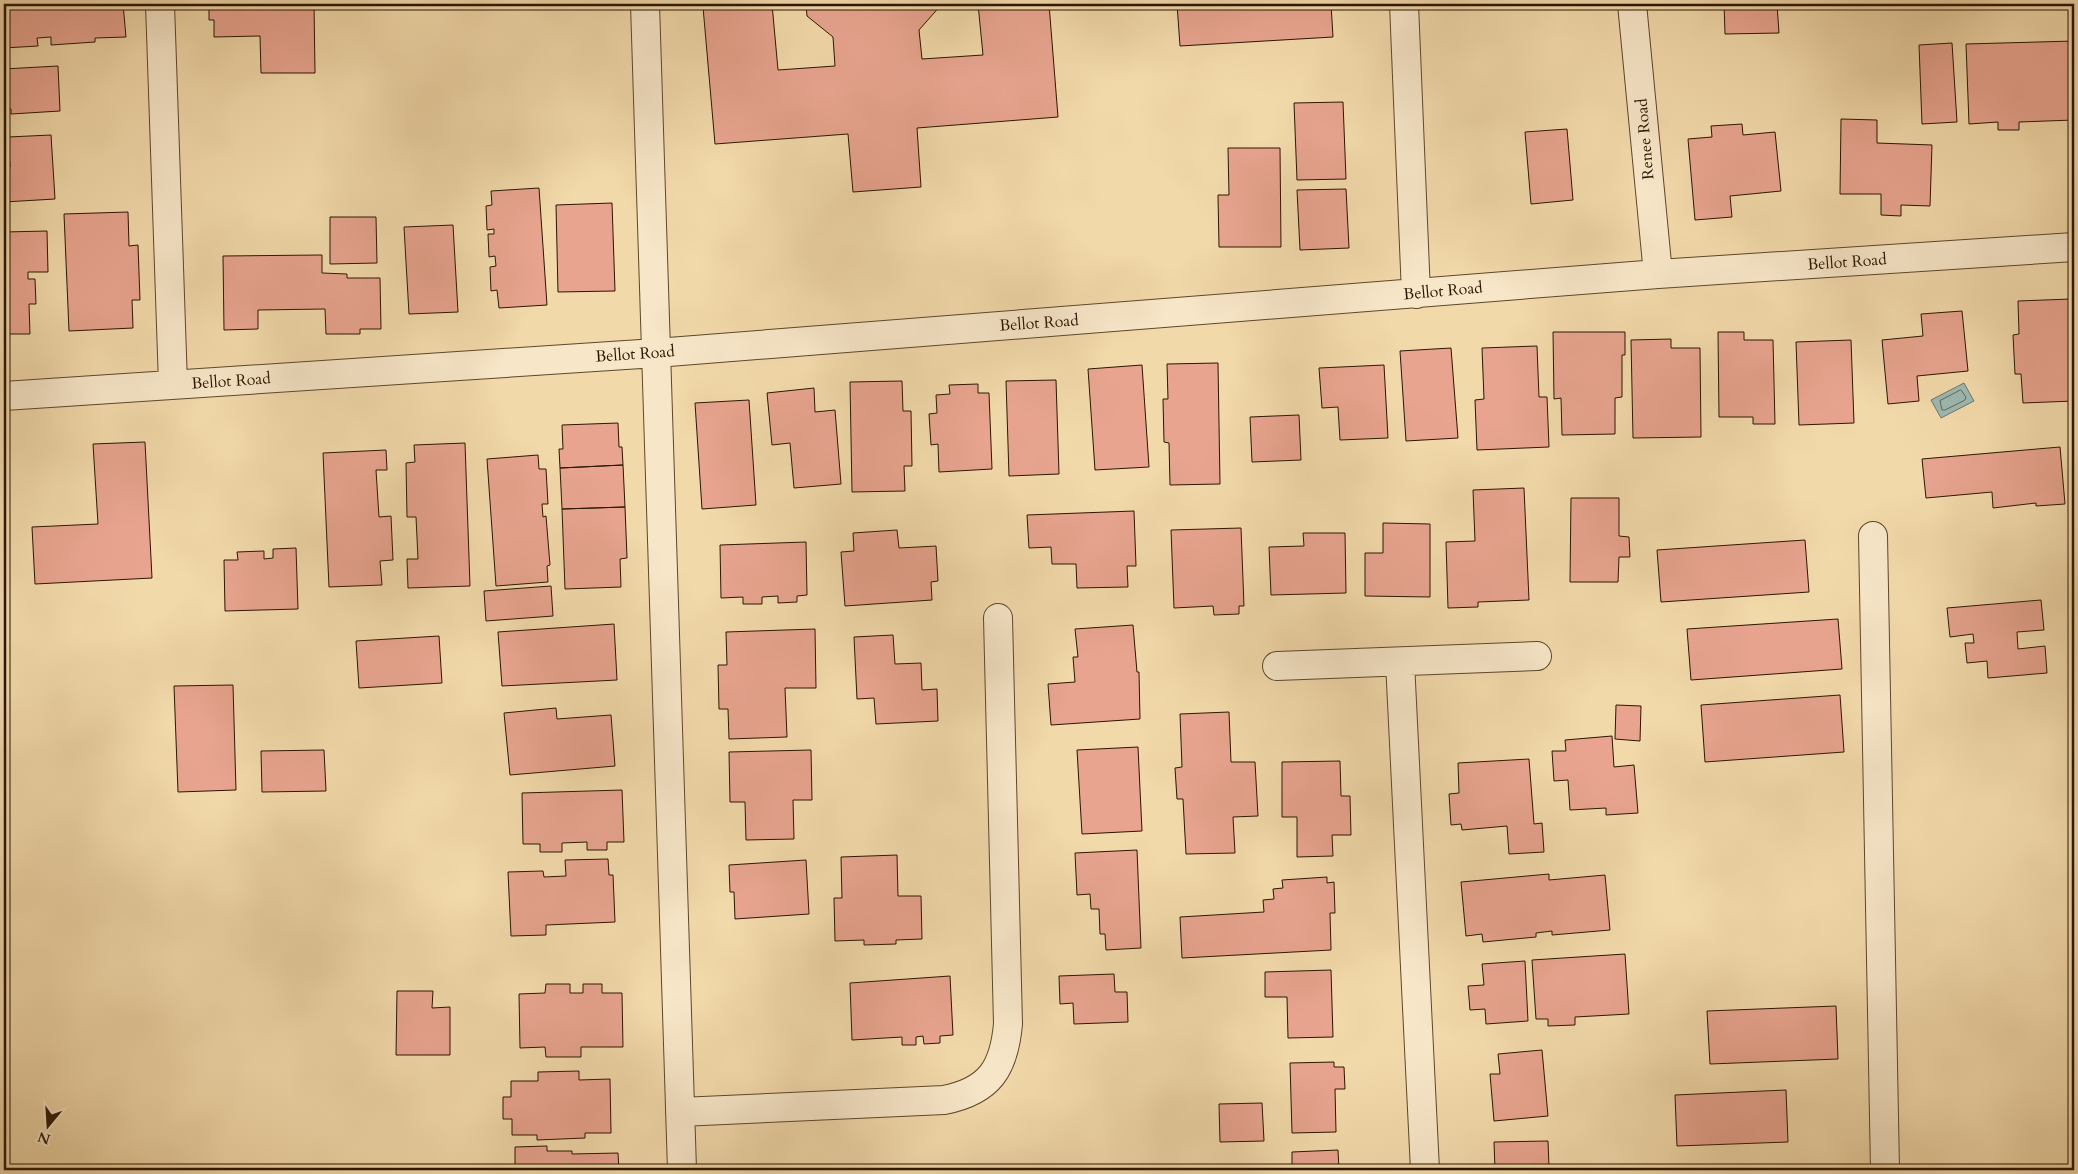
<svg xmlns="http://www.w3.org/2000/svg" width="2078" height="1174" font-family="Cardo,serif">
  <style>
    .water { fill: #9db9b1; stroke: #6f786a }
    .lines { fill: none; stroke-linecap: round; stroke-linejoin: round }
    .shore { stroke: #646858; stroke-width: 1 }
    .building { fill: #e8a48f; stroke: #2b1600 }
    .minor-casing { stroke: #5d472a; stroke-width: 30 }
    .minor { stroke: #f7e6c8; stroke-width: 28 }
    .labels { text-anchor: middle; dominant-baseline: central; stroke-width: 4; stroke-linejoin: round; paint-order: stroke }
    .street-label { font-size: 16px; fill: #2b1600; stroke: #f7e6c8 }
  </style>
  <rect width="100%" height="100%" fill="#f2d9aa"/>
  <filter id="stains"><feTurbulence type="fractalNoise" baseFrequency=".004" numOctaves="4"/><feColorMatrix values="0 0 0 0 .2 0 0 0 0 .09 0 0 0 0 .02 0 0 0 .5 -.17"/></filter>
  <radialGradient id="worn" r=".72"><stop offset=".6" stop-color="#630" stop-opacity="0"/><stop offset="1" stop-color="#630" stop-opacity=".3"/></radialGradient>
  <!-- water -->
  <path class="water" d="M1964,383L1974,401L1941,418L1931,400Z"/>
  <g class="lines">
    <!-- shore -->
    <path class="shore" d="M1961,390L1966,397L1965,400L1945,410H1942L1940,401Z"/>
  </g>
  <!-- building -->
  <path class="building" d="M4,4H123L126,37L95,38V42L51,45V37L37,38L38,46L4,48Z
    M209,4H314L315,73H261L260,36L214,37V20H209Z
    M750,4H772L778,70L835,66L833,37L807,16L806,4H942L919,30L922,59L983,55L978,4H1049L1058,117L917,128L921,187L853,192L848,134L715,144L703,7Z
    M1177,4H1331L1333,37L1180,46Z
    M1724,4H1777L1779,33L1725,34Z
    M2074,41V120L2019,122V130H1998V122L1969,124L1966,44Z
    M1952,43L1957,122L1922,124L1919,45Z
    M58,66L60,111L11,114V109L4,110V69Z
    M1343,102L1346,179L1297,180L1294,103Z
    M1841,119L1877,120V143L1932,145L1930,206L1901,205V216L1881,215V194H1840Z
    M1742,124L1743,135L1775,132L1781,191L1730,196L1732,217L1695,220L1688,139L1712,137L1711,126Z
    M1567,129L1573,200L1531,204L1525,132Z
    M51,135L55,199L4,202V167H10L8,137Z
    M1228,148H1280L1281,247H1219L1218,195H1229Z
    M539,188L547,305L499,308L497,290L491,291L490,267L496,266L495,256L489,257L488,234H494V229L487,230L486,206L492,205L491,191Z
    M1346,189L1349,248L1300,250L1297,190Z
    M612,203L615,291L558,292L556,205Z
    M128,212L129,246L138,245L140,300H132L133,328L69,331L64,214Z
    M330,217H376L377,263L330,264Z
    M453,225L458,312L409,314L404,227Z
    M47,231L48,272H28V279H35L36,304H29L30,334H4V232Z
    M322,255V273L347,274V278H380L381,329H360V334H326L325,309L258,310V329L224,330L223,256Z
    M2071,299L2073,327H2074V401L2023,403L2021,374H2015L2013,335L2019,334L2018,301Z
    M1962,311L1968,371L1917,376L1919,401L1888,404L1882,340L1923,336L1921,314Z
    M1553,332H1625V355H1622V397L1615,398V434L1562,435L1561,398L1554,399Z
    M1718,332H1744V340H1773L1775,424H1753V417H1719Z
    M1671,339V348H1700L1701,437L1633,438L1631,340Z
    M1851,340L1854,423L1799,425L1796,342Z
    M1537,346L1539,397H1547L1549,447L1477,450L1475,400L1484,399L1482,348Z
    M1451,348L1458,438L1406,441L1400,351Z
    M1218,363L1220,484L1170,485L1169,443L1164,442L1163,399H1168L1167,364Z
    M1142,365L1149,467L1095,470L1088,369Z
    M1384,365L1388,438L1340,440L1338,407L1322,408L1319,368Z
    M1056,380L1059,474L1009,476L1006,381Z
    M902,381L903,411H911L912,466H904L905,491L852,492L850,382Z
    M978,384V393H989L992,469L939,472L938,444L931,445L929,414L937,413L936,395L950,394L949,385Z
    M814,388L815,412L835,410L841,484L794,488L790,443L772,445L767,393Z
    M749,400L756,505L702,509L695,403Z
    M1299,415L1301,460L1252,462L1250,417Z
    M618,423L619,447H622L623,465L560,468L559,449H563L562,425Z
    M145,442L152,578L35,584L32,527L98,524L93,444Z
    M465,443L470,586L408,588L407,559H418L416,517H407L406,463L415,462L414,445Z
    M2060,447L2065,504L2036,506V503L1993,508L1992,492L1926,498L1922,459Z
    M386,450L387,470H376L379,517L391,516L393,560L380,561L382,585L329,587L323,453Z
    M4,452L8,514L4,515Z
    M538,455L539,469H546L548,504H542L543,517L546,516L550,565L547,566L548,582L496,586L487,459Z
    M623,465L625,507L562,509L560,468Z
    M1524,488L1529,600L1478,602V607L1448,608L1446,542L1475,541L1473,490Z
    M1571,498H1619V536L1629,537L1630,557H1619L1618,582H1570Z
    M625,507L627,558L620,559L621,587L565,589L562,509Z
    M1134,511L1136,566H1127L1128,587L1077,588L1076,564H1052L1051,547L1029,548L1027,515Z
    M1383,523L1430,524V597L1365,596V553H1383Z
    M1241,528L1244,606H1239V614L1214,615L1213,606L1174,608L1171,530Z
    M897,530L899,548L936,546L938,581L931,582L932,600L845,606L841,552L854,551L853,533Z
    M1303,533H1345L1346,593L1271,595L1269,547L1304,546Z
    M1805,540L1809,592L1661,602L1657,550Z
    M806,542L807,595L797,596V602L778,603V596L762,597V604H743V597L721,598L720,545Z
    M296,548L298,609L225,611L224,560H238L237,552L264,551V559L273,558V549Z
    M551,586L553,616L486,621L484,591Z
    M2041,600L2044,630L2017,632L2018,649L2045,646L2047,673L1988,678L1987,661L1967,663L1965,643H1974L1973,634L1950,637L1947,608Z
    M1838,619L1842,669L1691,680L1687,629Z
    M614,624L617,680L502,686L498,632Z
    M1133,625L1137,672H1139L1140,719L1051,725L1048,684L1075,682L1073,657H1078L1075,629Z
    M815,629L816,688H785L787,737L729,739L728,709H719L718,665H727L726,632Z
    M893,635L895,664L921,663L922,690L937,689L938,721L876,724L874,698L857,699L854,637Z
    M439,636L442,683L359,688L356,641Z
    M233,685L236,790L178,792L174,686Z
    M1840,695L1844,752L1705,762L1701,705Z
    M1616,705L1641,706L1640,741L1615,739Z
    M556,708L557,719L611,715L615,766L510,775L504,713Z
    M1229,712L1231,762H1255L1258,816L1233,817L1235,853L1186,854L1183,799H1177L1175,768L1182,767L1180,714Z
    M1612,736L1614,767L1634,765L1638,813L1606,815V808L1570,810L1568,780L1554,781L1552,751H1566L1565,740Z
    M1138,747L1142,831L1082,834L1077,750Z
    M324,750L326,791L262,792L261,751Z
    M811,750L812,800H793L794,839L746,840L745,802H730L729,752Z
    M1529,759L1534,824L1542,823L1544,852L1509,854L1507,826L1462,830L1461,824L1451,825L1449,794L1459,793L1458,763Z
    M1340,761L1341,796H1350L1351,835H1332L1333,856L1297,857V817H1282V762Z
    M622,790L624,842H607V850H587V842L562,843V852H540V844H523L522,793Z
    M1137,850L1141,948L1106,950L1105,934H1100L1099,909H1091L1090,894L1077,895L1075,853Z
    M897,855L898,896H921L922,939L896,940V944L864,945V940L835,941L834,898H842L841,857Z
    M608,859L609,875H613L615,922L546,925V935L511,936L508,872L543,871L544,877L566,876L565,860Z
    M806,860L809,914L735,919L734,892H730L729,865Z
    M1549,874V880L1605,875L1610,930L1552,935V931L1536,933V937L1483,942L1482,934L1466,936L1461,882Z
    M1327,877V883L1334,882L1335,913H1330L1331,950L1182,958L1180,917L1264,912L1263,900L1274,899L1273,889L1283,888L1282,880Z
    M1625,954L1629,1014L1575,1017V1025L1548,1026V1019H1536L1532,960Z
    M1525,961L1528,1021L1486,1024L1485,1009L1470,1010L1468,986L1484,985L1482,964Z
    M1331,970L1333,1037L1288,1038L1287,997H1265V972Z
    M1114,974L1115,992H1127L1128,1022L1074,1024L1073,1003L1060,1004L1059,976Z
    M950,976L953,1035L940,1036V1043L924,1044L923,1036L916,1037V1045H902V1037L852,1040L850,983Z
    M546,984H570V993H583V984H602V993H622L623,1047H581V1057H546L545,1047L520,1048L519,994L545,993Z
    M397,991H433L432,1008L450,1007V1055H396Z
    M1836,1006L1838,1059L1710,1064L1707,1011Z
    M1542,1050L1548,1116L1494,1121L1490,1074H1500L1498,1054Z
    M1334,1062V1067H1344L1345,1089H1335L1336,1132L1292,1133L1290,1063Z
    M579,1071V1080L610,1079L611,1133H585V1138L537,1140V1135H512V1119H503V1097H511V1081H538V1072Z
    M1786,1090L1788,1142L1677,1146L1675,1095Z
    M1262,1103L1264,1141L1220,1142L1219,1104Z
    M1548,1141L1549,1167L1538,1168V1170H1495L1494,1142Z
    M547,1146V1151H572V1154L618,1153L619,1170H515V1147Z
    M1338,1150L1339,1170H1292V1152Z"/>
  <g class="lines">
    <defs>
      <path id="minor" d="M160,4L173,384
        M645,4L682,1170
        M1404,4L1416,294
        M1632,4L1658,274
        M4,396L656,353L1658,274L2074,247
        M1873,536L1885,1170
        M1400,662L1425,1170
        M1277,666L1537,656
        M680,1112L944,1100C990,1091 1004,1068 1008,1024L998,618"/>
    </defs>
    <!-- minor casing -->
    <use href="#minor" class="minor-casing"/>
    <!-- minor -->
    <use href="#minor" class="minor"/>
  </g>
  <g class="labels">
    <!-- street labels -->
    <g class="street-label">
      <text transform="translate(1645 139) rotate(-95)">Renee Road</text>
      <text transform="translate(1847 262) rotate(-4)">Bellot Road</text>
      <text transform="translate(1443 291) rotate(-5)">Bellot Road</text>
      <text transform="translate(1039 323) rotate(-4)">Bellot Road</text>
      <text transform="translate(635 354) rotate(-4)">Bellot Road</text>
      <text transform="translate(231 381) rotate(-4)">Bellot Road</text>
    </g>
  </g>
  <!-- margin -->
  <rect width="2078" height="1174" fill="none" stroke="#f2d9aa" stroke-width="20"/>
  <rect x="5" y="5" width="2068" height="1164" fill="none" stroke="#2b1600" stroke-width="2.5"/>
  <rect x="10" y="10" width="2058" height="1154" fill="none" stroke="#2b1600"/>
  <!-- north arrow -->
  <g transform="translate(48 1126) rotate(198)" stroke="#f7e6c8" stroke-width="4" paint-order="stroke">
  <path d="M0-4L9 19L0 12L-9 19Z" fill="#2b1600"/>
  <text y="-8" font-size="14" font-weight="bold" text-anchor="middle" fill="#2b1600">N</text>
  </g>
  <rect width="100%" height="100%" filter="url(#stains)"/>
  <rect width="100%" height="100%" fill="url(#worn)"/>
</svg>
